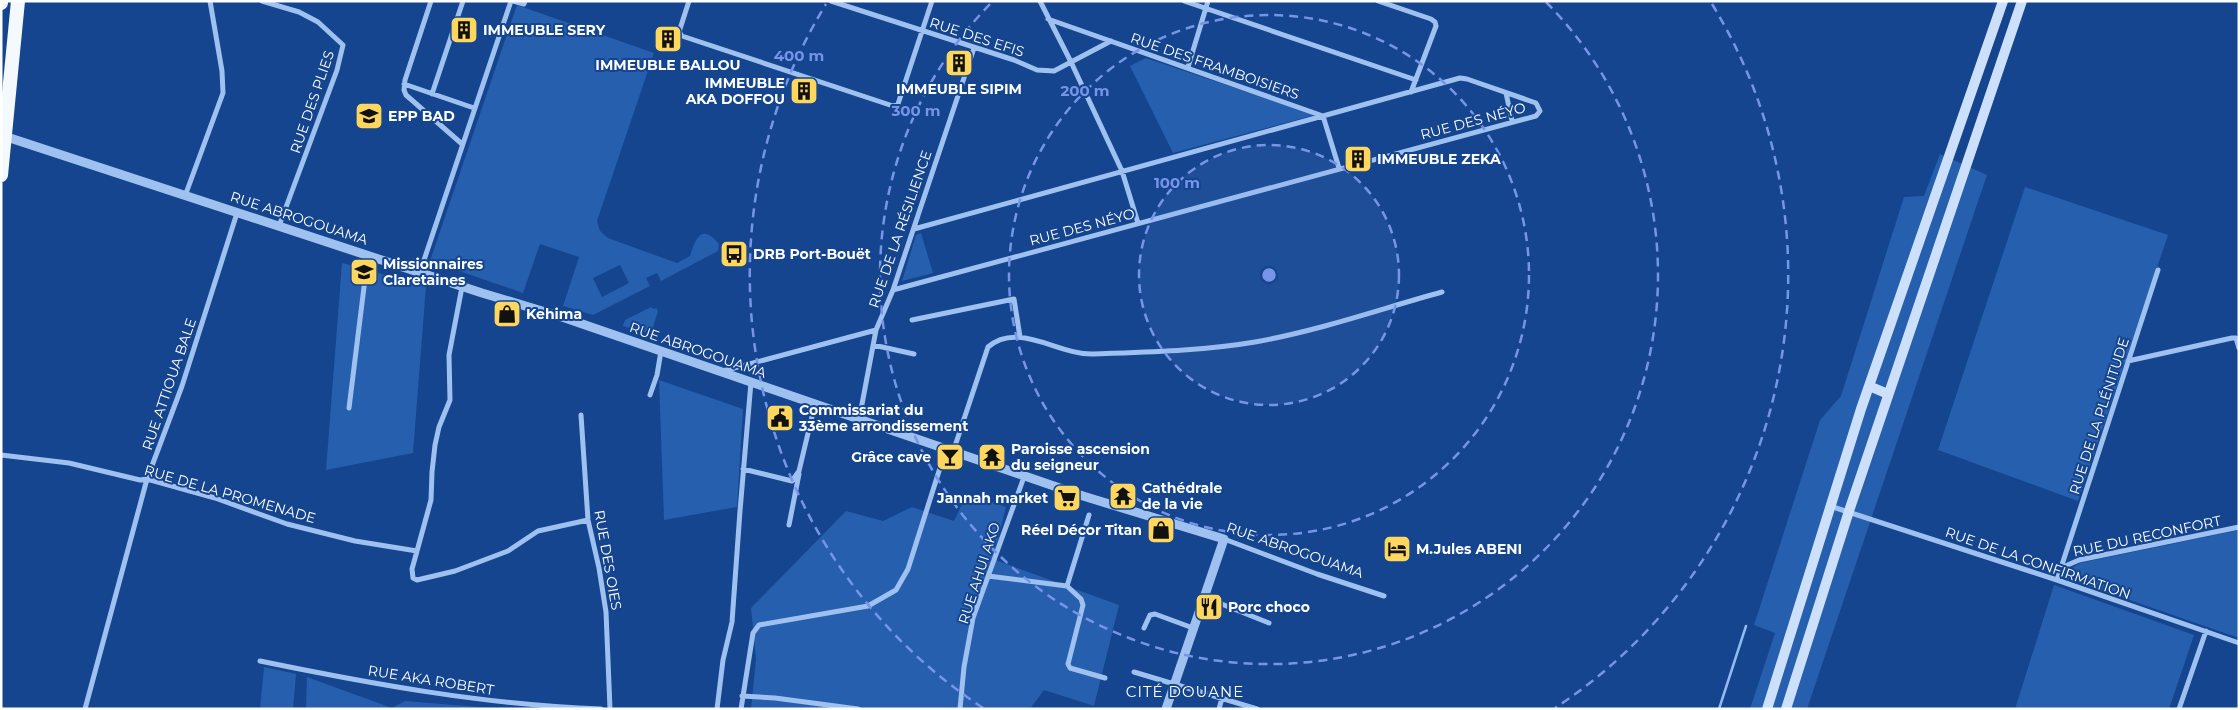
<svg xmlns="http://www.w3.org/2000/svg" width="2240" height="710" font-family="Montserrat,sans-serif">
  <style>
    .green { fill: #265fad; fill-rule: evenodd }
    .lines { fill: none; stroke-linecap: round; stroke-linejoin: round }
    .stream { stroke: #91bbf3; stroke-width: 2.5 }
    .minor { stroke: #9fc1f0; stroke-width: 5 }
    .tertiary { stroke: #9fc1f0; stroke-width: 9 }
    .secondary { stroke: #cde0fb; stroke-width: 10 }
    .trunk { stroke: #f4f8ff; stroke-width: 14 }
    .ring { fill: none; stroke: #7795e8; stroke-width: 2.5; stroke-dasharray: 9 6 }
    .labels { text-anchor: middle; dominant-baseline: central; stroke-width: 4; stroke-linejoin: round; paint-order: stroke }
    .poi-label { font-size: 14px; font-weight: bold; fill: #fff; stroke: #14458e; text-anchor: start }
    .street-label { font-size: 14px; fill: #fff; stroke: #14458e }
    .neighbourhood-label { font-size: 15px; letter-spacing: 1px; fill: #fff; stroke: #14458e }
    .centre { fill: #7795e8; stroke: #14458e; stroke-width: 2.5 }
    .ring-label { font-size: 15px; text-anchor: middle; font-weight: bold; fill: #7795e8; stroke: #14458e; stroke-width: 4; stroke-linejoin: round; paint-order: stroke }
  </style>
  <rect width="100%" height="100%" fill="#14458e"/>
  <!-- green -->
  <path class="green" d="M517,5L654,53L597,221L600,231L608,238L677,263L690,256C696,238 701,223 719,244L718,251L661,281L657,273L646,278L650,286L593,315L563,306L579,257L540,244L523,293L430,261ZM620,265L629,283L602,297L593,278Z
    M1146,58L1315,115L1173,153L1130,66Z
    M1940,154L1987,175L1807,709H1750L1775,633L1754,625L1820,420L1841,396L1904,197L1924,196Z
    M2025,187L2168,235L2078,501L1938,450Z
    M921,233L933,273L902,281L916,235Z
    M342,263L426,286L413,453L326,470Z
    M651,307L653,309L656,308L658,311L651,334L623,326L625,320Z
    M659,380L743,409L737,507L664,520Z
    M967,493L1006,507L993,559L1119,605L1094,706L1044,690L1030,709H751L756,659L751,608L846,511L883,521L912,507L954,521Z
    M2239,530V638L2066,578L2072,568L2080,563Z
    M2054,585L2194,635L2169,709H2015Z
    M264,667L296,674L293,709H260Z
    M307,677L392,708L405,701L504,709H306Z"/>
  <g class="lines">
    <!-- stream -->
    <path class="stream" d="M1719,709L1746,626"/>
    <!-- minor -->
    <path class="minor" d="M262,1L299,12L318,22L343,45L337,70L279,226
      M431,1L405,80L404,90L406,95L462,144
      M513,1L524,4L525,1
      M689,1L679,32L682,36L893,106L898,104L932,1
      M831,1L1014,60L1037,70L1054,71L1111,41
      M1040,1L1071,62L1122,171L1138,223
      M1184,1L1416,80
      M1378,1L1431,19L1435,22L1436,26L1411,92
      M1048,19L1323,116L1339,168
      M1188,67L1208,1
      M404,84L474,108
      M1506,93L1512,121
      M432,94L463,1
      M185,196L223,93L222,71L210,1
      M420,272L511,1
      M893,290L1536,116L1540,111L1536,103L1467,79L1460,78L914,229
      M912,320L1014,299L1020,337
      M873,345L914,354
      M2128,361L2232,338H2236L2239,348
      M723,371L876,330
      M650,395L657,375L661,351
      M349,408L368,255
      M581,415L588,520L599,568L606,612L610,709
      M859,420L876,330L893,290L974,48
      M953,452L988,347C1018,321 1058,355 1093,354C1146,352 1202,351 1255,342C1318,331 1380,309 1442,292
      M1,455L69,463L140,480L147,479L215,498L287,524L355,541L417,551L412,569L413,578L417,580L455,571L508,551L538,531L588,520
      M743,469L792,481L799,471L815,404
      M1830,506L2057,580L2239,643
      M789,525L799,474
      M1224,539L1317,574L1384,596
      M417,551L431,500L432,472L435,445L439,427L450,400L449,355L462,287
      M2061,568L2079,560L2239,527
      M988,576L1067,586L1089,515
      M2057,580L2158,270
      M1067,586L1081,599L1083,605L1068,664L1070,668L1105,678
      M1204,597L1269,623
      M1144,628L1150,615L1155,614L1193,628
      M260,661C372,684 486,705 601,709
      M1134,672L1257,709
      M742,696L775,698L858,709
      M85,709L147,479L182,386L237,213
      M717,709L723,660L732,622L740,511L751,382
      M741,709L753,633L759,625L868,606L896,590L908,569L946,449
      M960,709L964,667L973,618L1024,477
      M1219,709L1222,698
      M2179,709L2206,631"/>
    <!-- tertiary -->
    <path class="tertiary" d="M1,135L482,293L562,317L1083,496L1224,539L1166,709"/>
    <!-- secondary -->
    <path class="secondary" d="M1869,386L1888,394
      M1767,709L1861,409L2003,1
      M1786,709L1849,511L2022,1"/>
    <!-- trunk -->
    <path class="trunk" d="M1,3V1
      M1,175L18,1"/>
  </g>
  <!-- distance rings -->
  <circle cx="1269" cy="275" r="130" fill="#7795e8" fill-opacity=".12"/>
  <g class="ring">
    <circle cx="1269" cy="275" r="130"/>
    <circle cx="1269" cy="275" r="260"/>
    <path d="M1546 2A389 389 0 1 1 992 2"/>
    <path d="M983 708A519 519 0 0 1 826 4M1712 4A519 519 0 0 1 1555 708"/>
  </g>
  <!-- icons -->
  <defs>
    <symbol id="building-square" viewBox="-11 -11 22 22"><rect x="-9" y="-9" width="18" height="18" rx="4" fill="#ffd65e" stroke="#14458e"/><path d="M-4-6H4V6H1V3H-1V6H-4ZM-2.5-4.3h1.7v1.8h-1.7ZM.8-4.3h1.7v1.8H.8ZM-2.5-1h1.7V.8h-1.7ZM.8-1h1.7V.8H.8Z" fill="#111"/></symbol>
    <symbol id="school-square" viewBox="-11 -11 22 22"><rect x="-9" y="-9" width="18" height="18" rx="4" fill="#ffd65e" stroke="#14458e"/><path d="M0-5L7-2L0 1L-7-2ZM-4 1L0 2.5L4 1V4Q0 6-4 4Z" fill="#111"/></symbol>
    <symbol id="bus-square" viewBox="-11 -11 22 22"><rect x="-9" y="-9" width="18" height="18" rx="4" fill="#ffd65e" stroke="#14458e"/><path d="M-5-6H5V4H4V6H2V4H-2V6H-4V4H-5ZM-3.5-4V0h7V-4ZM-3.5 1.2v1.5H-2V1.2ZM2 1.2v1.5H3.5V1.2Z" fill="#111"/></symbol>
    <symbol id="shop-square" viewBox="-11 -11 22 22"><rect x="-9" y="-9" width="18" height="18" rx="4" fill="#ffd65e" stroke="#14458e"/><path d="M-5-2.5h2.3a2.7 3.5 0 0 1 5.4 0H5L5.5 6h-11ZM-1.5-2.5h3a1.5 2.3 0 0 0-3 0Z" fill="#111"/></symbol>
    <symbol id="civic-square" viewBox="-11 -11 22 22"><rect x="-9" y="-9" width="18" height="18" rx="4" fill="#ffd65e" stroke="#14458e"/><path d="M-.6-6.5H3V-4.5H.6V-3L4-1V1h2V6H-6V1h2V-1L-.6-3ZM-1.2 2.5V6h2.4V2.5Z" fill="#111"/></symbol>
    <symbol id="bar-square" viewBox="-11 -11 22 22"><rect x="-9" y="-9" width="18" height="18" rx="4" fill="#ffd65e" stroke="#14458e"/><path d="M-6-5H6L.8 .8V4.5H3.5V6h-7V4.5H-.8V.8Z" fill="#111"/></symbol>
    <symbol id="temple-square" viewBox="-11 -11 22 22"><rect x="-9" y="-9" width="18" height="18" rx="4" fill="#ffd65e" stroke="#14458e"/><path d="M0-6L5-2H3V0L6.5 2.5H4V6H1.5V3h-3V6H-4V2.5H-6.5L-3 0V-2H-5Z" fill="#111"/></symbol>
    <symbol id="supermarket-square" viewBox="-11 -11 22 22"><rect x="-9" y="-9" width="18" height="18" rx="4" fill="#ffd65e" stroke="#14458e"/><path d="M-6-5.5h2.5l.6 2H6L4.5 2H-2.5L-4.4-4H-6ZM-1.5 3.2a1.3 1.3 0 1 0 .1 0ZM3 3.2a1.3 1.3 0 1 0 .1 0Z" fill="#111"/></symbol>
    <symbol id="hotel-square" viewBox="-11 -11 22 22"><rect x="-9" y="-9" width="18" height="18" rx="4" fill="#ffd65e" stroke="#14458e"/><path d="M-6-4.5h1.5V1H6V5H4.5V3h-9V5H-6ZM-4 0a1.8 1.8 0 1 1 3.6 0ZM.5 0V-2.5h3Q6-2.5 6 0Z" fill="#111"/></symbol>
    <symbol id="restaurant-square" viewBox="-11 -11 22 22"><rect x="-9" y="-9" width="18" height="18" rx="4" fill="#ffd65e" stroke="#14458e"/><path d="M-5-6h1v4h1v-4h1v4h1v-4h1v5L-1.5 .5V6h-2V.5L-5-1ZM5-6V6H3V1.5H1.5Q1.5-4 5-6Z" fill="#111"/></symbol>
  </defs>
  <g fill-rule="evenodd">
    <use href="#building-square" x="448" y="14" width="32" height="32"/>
    <use href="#building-square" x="652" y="23" width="32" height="32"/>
    <use href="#building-square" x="943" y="47" width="32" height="32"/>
    <use href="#building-square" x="788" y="75" width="32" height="32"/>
    <use href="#school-square" x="353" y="100" width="32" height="32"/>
    <use href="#building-square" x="1342" y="143" width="32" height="32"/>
    <use href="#bus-square" x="718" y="238" width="32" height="32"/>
    <use href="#school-square" x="348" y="256" width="32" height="32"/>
    <use href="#shop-square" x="491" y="298" width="32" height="32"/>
    <use href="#civic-square" x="764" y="402" width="32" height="32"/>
    <use href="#bar-square" x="934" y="441" width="32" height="32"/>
    <use href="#temple-square" x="976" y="441" width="32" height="32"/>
    <use href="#temple-square" x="1107" y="480" width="32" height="32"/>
    <use href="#supermarket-square" x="1051" y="482" width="32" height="32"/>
    <use href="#shop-square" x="1145" y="514" width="32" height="32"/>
    <use href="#hotel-square" x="1381" y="533" width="32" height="32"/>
    <use href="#restaurant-square" x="1193" y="591" width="32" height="32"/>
  </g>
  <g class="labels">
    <!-- poi labels -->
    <g class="poi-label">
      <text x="483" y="30">IMMEUBLE SERY</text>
      <text x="668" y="65" text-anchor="middle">IMMEUBLE BALLOU</text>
      <text x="785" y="83" text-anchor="end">IMMEUBLE<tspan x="785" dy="16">AKA DOFFOU</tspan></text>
      <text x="959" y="89" text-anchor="middle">IMMEUBLE SIPIM</text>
      <text x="388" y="116">EPP BAD</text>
      <text x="1377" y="159">IMMEUBLE ZEKA</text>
      <text x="753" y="254">DRB Port-Bouët</text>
      <text x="383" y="264">Missionnaires<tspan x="383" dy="16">Claretaines</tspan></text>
      <text x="526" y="314">Kehima</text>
      <text x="799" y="410">Commissariat du<tspan x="799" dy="16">33ème arrondissement</tspan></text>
      <text x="1011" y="449">Paroisse ascension<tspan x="1011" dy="16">du seigneur</tspan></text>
      <text x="931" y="457" text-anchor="end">Grâce cave</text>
      <text x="1142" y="488">Cathédrale<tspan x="1142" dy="16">de la vie</tspan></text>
      <text x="1048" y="498" text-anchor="end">Jannah market</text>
      <text x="1142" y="530" text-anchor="end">Réel Décor Titan</text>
      <text x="1416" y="549">M.Jules ABENI</text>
      <text x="1228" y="607">Porc choco</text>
    </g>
    <!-- street labels -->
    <g class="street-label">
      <text transform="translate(977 37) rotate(18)">RUE DES EFIS</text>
      <text transform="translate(1215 66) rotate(19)">RUE DES FRAMBOISIERS</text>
      <text transform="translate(312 102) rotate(-71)">RUE DES PLIES</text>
      <text transform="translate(1473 121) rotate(-15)">RUE DES NÉYO</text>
      <text transform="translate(299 218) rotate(18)">RUE ABROGOUAMA</text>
      <text transform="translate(1082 227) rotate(-15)">RUE DES NÉYO</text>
      <text transform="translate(900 229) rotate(-71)">RUE DE LA RÉSILIENCE</text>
      <text transform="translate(698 350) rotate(19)">RUE ABROGOUAMA</text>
      <text transform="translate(169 384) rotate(-71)">RUE ATTIOUA BALE</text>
      <text transform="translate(2099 416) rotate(-72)">RUE DE LA PLÉNITUDE</text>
      <text transform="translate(230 494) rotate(16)">RUE DE LA PROMENADE</text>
      <text transform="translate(2147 536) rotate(-12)">RUE DU RECONFORT</text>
      <text transform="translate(1295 550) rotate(19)">RUE ABROGOUAMA</text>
      <text transform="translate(608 560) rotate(80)">RUE DES OIES</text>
      <text transform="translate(2038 563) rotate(19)">RUE DE LA CONFIRMATION</text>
      <text transform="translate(979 573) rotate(-72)">RUE AHUI AKO</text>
      <text transform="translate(431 680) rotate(9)">RUE AKA ROBERT</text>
    </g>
    <!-- neighbourhood labels -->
    <g class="neighbourhood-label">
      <text x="1185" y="691">CITÉ DOUANE</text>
    </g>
  </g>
  <circle cx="1269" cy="275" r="8" class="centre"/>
  <g class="ring-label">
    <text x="799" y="61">400 m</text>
    <text x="1085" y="96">200 m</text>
    <text x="916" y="116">300 m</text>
    <text x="1177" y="188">100 m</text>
  </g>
  <!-- border -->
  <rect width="2240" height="710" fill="none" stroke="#ffffff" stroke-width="5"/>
</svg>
